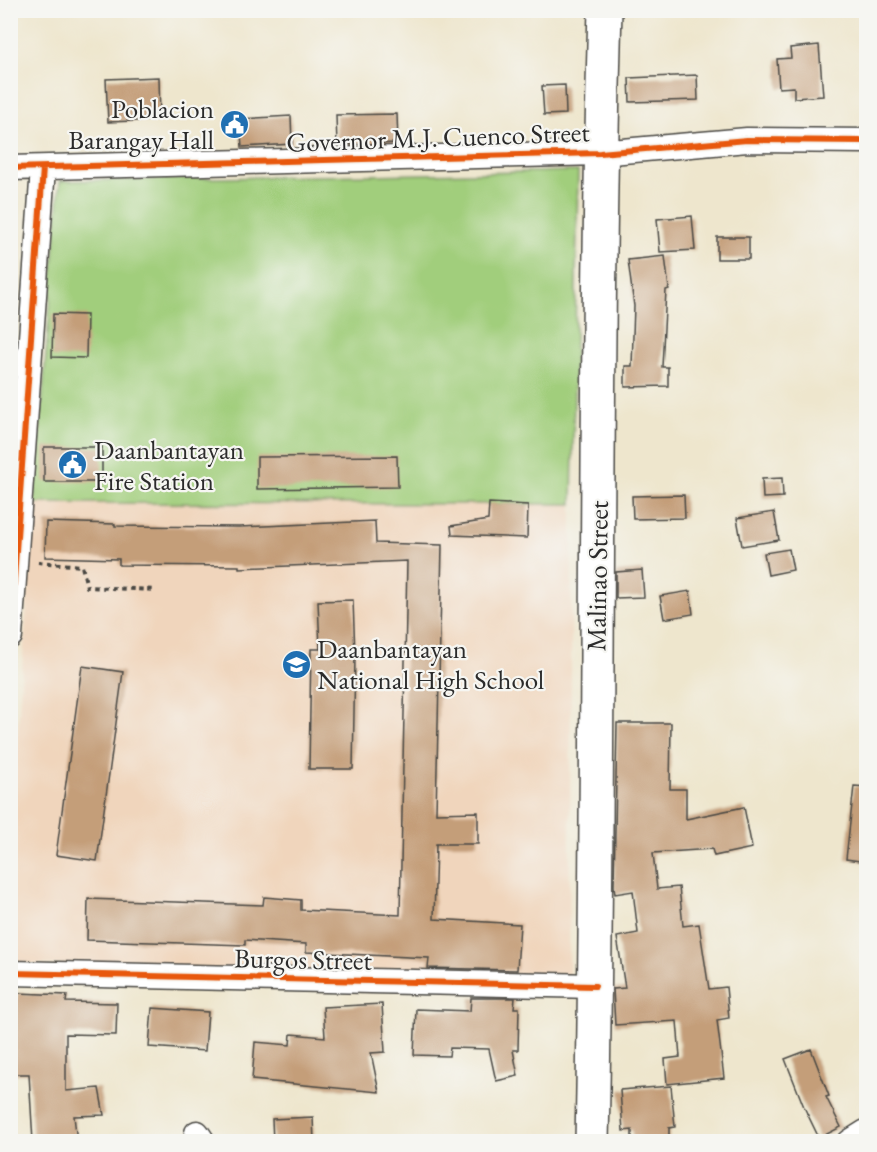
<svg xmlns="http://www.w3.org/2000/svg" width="877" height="1152" font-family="'EB Garamond',serif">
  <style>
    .built { fill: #f0d5bc }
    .green { fill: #a1ce7b; stroke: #667c53; stroke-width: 1.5 }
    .building { fill: #c49e79 }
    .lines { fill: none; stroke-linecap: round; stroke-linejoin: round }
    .minor-casing { stroke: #484743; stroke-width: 27 }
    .secondary-casing { stroke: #484743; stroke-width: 36 }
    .path { stroke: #484743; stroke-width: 4; stroke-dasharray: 4.5 4.5; stroke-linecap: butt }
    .minor { stroke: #fff; stroke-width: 24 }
    .secondary { stroke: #fff; stroke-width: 33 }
    .cycleway-casing { stroke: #f6f6f2; stroke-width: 10 }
    .cycleway { stroke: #e8590c; stroke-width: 6 }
    .labels { text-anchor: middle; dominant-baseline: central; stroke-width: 4.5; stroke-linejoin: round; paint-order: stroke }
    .poi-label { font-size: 27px; fill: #2b2b2b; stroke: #f6f6f2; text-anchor: start }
    .street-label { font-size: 27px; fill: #2b2b2b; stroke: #f6f6f2 }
  </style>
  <rect width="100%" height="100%" fill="#f6f6f2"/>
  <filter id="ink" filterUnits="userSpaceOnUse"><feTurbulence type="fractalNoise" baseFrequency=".0167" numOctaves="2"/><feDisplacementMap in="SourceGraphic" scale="12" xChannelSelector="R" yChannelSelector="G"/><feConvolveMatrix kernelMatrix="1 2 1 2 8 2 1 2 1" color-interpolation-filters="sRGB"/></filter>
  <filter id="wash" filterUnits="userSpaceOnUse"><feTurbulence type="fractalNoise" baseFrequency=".008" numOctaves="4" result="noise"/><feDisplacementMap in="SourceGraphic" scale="24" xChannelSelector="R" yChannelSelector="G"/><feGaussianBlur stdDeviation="1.35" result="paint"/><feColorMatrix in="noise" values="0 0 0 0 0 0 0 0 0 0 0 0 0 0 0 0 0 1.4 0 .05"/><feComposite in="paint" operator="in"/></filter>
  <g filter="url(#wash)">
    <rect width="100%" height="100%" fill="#eee6cd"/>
    <!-- built -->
    <path class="built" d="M34,503L572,504L569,985L11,963V824Z"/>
    <!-- green -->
    <path class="green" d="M578,171L572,504L34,503L60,181Z"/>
    <g id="blocks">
      <!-- building -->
      <path class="building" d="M819,45L823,96L794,98V87L779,88L777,59L791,58L790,48Z
        M697,75L698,100L630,102L629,78Z
        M159,77L160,120L108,122L106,79Z
        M565,85L566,114L544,115L542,86Z
        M397,114L398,143L337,145L336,115Z
        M291,116L292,144L242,147L240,119Z
        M692,216L695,250L660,252L657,219Z
        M717,237H749V259H717Z
        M665,256L669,289L666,290L662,367H668V386L625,387V366H632L634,306L628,260Z
        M53,314L87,315L86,358L52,357Z
        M44,447H102V482H44Z
        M397,456L398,487L257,489V457Z
        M782,478L783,497L763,498L762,479Z
        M684,495L685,518L633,519L632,496Z
        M489,503L528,505L527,538L452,535L451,526L488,520Z
        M774,512L779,540L742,546L737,518Z
        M375,521L376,543L442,545L436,813L478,812V844H436L434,919L520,924L517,970L428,968L429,958L306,952V944L245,940V945L87,940L88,899L263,905L264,897L301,900V910L400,915L407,561L239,568V566L119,565V559L45,557L46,522L115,524V526L239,527Z
        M789,549L793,570L768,575L764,553Z
        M642,570L644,597L616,598V572Z
        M690,591L693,614L664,619L660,596Z
        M353,600L355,655L353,769H309L311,649H320L318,601Z
        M82,666L123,672L97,861L56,855Z
        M617,723H671L670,789H686V819L744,807L752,848L714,856L712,849L653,853L657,889L679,887L683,926L699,924L709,989L726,987L729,1018L717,1020L724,1078L667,1084L665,1059L680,1057L677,1021L615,1025L613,989L625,988L617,937L638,933L633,891L615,894L614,886Z
        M854,786L867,787V862L846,859Z
        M17,993L67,995L66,1002L117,1003L116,1035L66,1034V1091L99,1088L104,1115L74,1116L77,1142H33L29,1074H10V998L17,999Z
        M471,998H515L514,1008H519L518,1050H513L518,1076L496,1081L489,1049L450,1048L449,1056L414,1055L416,1009L470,1011Z
        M382,1004L385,1052L371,1053L379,1092L252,1080L255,1042L290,1045L291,1034L325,1037L323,1007Z
        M152,1008L208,1012L205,1051L149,1047Z
        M811,1049L829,1096L826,1097L841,1127L819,1138L804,1107L785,1059Z
        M671,1086L675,1127L669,1128V1142H632V1130L623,1131L620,1090Z
        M313,1117L314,1142H273L272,1119Z"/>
    </g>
  </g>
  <g filter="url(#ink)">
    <use href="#blocks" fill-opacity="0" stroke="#484743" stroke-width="1.5"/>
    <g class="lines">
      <defs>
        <path id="minor" d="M10,168L600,153L747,140L866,141
          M10,636L43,168
          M10,973L595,986
          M197,1133L203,1142
          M850,1142L866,1132"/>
        <path id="secondary" d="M592,1142C600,765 594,387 605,10"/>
      </defs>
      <!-- minor casing -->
      <use href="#minor" class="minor-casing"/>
      <!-- secondary casing -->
      <use href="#secondary" class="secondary-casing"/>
      <!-- path -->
      <path class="path" d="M38,562L82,566L87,587L156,590"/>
      <!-- minor -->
      <use href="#minor" class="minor"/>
      <!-- secondary -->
      <use href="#secondary" class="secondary"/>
      <defs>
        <path id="cycleway" d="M10,168L600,153L747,140L866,141
          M10,636L43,168
          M10,973L595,986"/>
      </defs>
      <!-- cycleway casing -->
      <use href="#cycleway" class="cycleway-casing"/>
      <!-- cycleway -->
      <use href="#cycleway" class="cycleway"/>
    </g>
  </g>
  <!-- icons -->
  <defs>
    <symbol id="civic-disc" viewBox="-11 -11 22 22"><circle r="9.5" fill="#1f6fb2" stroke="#f6f6f2"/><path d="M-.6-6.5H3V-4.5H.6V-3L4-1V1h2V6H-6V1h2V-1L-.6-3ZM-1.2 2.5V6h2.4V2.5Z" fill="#fff"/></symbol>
    <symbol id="school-disc" viewBox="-11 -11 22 22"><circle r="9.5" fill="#1f6fb2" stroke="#f6f6f2"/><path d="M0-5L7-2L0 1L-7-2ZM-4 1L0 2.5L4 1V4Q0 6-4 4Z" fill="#fff"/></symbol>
  </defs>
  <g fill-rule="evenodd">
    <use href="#civic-disc" x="218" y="108" width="33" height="33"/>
    <use href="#civic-disc" x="56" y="448" width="33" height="33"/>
    <use href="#school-disc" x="280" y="648" width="33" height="33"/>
  </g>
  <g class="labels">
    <!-- poi labels -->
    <g class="poi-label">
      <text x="214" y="108" text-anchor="end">Poblacion<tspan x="214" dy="31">Barangay Hall</tspan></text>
      <text x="94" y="449">Daanbantayan<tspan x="94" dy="31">Fire Station</tspan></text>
      <text x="317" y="648">Daanbantayan<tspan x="317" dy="31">National High School</tspan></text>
    </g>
    <!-- street labels -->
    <g class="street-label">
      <text transform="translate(438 137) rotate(-2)">Governor M.J. Cuenco Street</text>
      <text transform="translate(597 576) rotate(-89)">Malinao Street</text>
      <text transform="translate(303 959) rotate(1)">Burgos Street</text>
    </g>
  </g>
  <!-- margin -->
  <rect width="877" height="1152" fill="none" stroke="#f6f6f2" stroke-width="36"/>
</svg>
